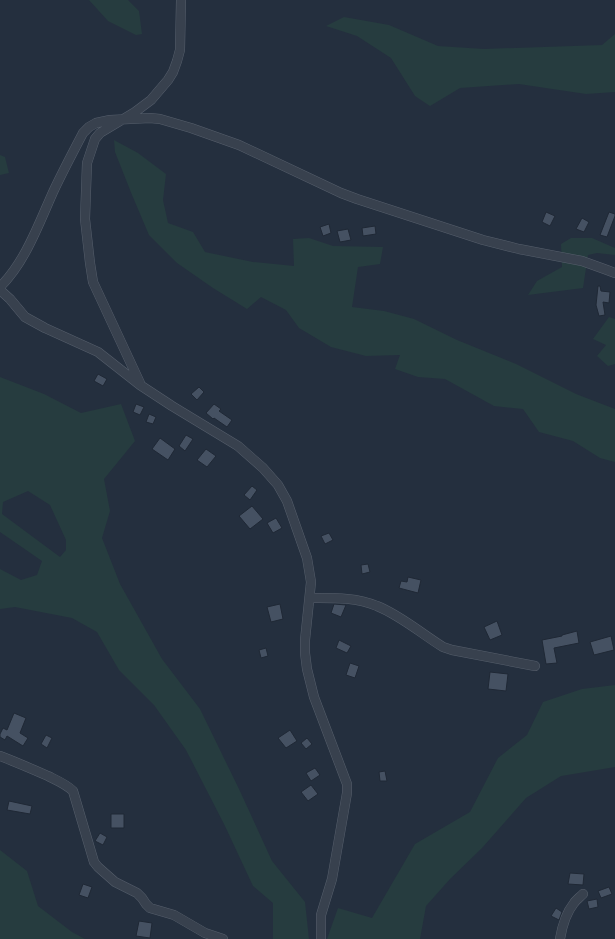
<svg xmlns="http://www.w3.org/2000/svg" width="615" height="939" font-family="'Alegreya Sans',sans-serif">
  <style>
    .green { fill: #263c3f; fill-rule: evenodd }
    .building { fill: #455162; stroke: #1f2835 }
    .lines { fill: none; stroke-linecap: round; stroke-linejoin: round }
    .minor-casing { stroke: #565f6c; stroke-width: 10 }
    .minor { stroke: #38414e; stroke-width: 9 }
  </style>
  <rect width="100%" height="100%" fill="#242f3e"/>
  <!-- green -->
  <path class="green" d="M89,0H128L139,11L142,34L136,35L108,21Z
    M344,17L389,25L438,46L484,49L602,45L615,34V92L586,94L519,84L460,88L430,106L415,96L391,58L357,36L326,26Z
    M114,140L138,153L166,174L163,200L168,223L193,232L205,252L253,262L294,266L293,239L309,238L333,246L383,247L380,264L358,267L352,307L384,311L414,319L457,340L516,364L576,394L615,409V462L600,458L573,441L539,432L523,409L494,406L445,379L418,377L395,369L400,355L366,356L331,347L299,328L286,310L261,297L247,309L213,288L177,263L149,235L132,195L115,152Z
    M0,155L5,157L9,173L0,175Z
    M571,238H592L615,248V255L597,253L588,255L583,288L528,295L537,281L562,267L561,244Z
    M609,317L615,319V364L608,366L597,356L606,345L593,339Z
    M0,377L44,394L81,413L121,404L135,441L104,479L110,511L102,538L120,584L162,659L200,709L239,789L272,861L305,902L309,939H273V903L253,886L225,826L186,750L154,705L119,670L97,632L72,618L15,607L0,609V569L21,580L37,575L42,561L0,532ZM28,491L50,505L66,540V550L60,557L2,514L3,502Z
    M615,685V767L561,776L526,798L482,848L450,879L426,906L420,939H327L338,908L372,918L415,844L470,812L498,758L527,735L543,702L582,689Z
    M0,850L27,871L38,906L72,932L85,939H0Z"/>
  <!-- building -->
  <path class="building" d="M546,212L555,216L550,226L542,222Z
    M609,212L615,214V216L607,237L600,235Z
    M582,218L589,222L584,232L576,229Z
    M329,224L331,233L323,236L320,227Z
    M375,226L376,234L363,236L362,228Z
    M348,229L351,240L340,242L337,231Z
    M598,286H600L601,291L610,292L609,303L603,302L605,315L599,316L596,305Z
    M98,374L107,379L103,386L94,381Z
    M199,387L204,392L197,400L191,394Z
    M136,404L144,407L140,415L133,412Z
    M214,404L221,409L219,411L232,420L227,427L214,418L213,419L206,413Z
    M149,414L156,417L153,424L146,422Z
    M186,435L193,439L185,451L179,446Z
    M160,438L175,449L168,460L152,449Z
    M206,449L216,456L207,467L197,460Z
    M252,486L257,490L250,500L244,495Z
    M252,506L263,519L250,529L239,516Z
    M276,518L282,528L273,533L267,523Z
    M329,533L333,540L325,544L321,536Z
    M368,564L370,572L362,574L361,565Z
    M408,577L421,580L418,593L399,588L401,581L407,582Z
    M280,604L283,619L271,622L267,607Z
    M334,604L346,605L341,617L331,613Z
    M497,621L502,635L490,640L484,627Z
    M577,631L579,643L554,648L557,663L546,664L542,640L562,636V635Z
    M611,636L614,650L594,655L590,642Z
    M339,640L351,646L347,653L336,648Z
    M266,648L268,656L261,658L259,650Z
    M350,663L359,666L355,678L346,675Z
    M490,672L508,674L506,691L488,689Z
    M14,713L26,718L20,733L28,738L23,746L7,736L5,740L0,737V734L3,728L7,730Z
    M290,730L297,741L286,748L278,738Z
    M46,735L52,738L47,748L41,744Z
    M307,738L312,744L306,749L301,743Z
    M315,768L320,775L311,781L306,773Z
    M385,771L387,781H380L379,772Z
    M311,785L318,794L308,801L301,792Z
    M9,801L32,806L30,814L7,810Z
    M111,814H124V828H111Z
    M100,833L107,837L103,845L95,841Z
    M570,873L584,874L583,885L568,884Z
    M83,884L92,887L88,898L79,895Z
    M609,887L612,894L601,898L598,891Z
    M597,899L598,907L589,909L587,901Z
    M556,908L562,912L559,920L551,916Z
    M139,921L152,923L150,938L136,936Z"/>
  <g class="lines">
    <defs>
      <path id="minor" d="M0,287C26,261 39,223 54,190C63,171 73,152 83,133L89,127L96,123L110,120L150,118L160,119L191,128L239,145L341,193L357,199L483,240L519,249L582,261L607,270L615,273
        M0,290L10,299L25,317L45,328L98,352L140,385L172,406L238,446L263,468L278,485L287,501L307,558L311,582L305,640V653L307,669L314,697L347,784V793L332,879L321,915V939
        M140,383L93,282L90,263L85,219L87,163L95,139L100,133L135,112L151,100L168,80L173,72L177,61L180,50L181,0
        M310,598C332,598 356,597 377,606C400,615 422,634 443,647L452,650L535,666
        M0,756C16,762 32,769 48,776C56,780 66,784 73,791L94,862L98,867L115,882L137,893L142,898L146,904L150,908L174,915L205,933L223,939
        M560,939C562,927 566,913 574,903C576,900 580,897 583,894"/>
    </defs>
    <!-- minor casing -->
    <use href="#minor" class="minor-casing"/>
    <!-- minor -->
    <use href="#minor" class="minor"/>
  </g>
</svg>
